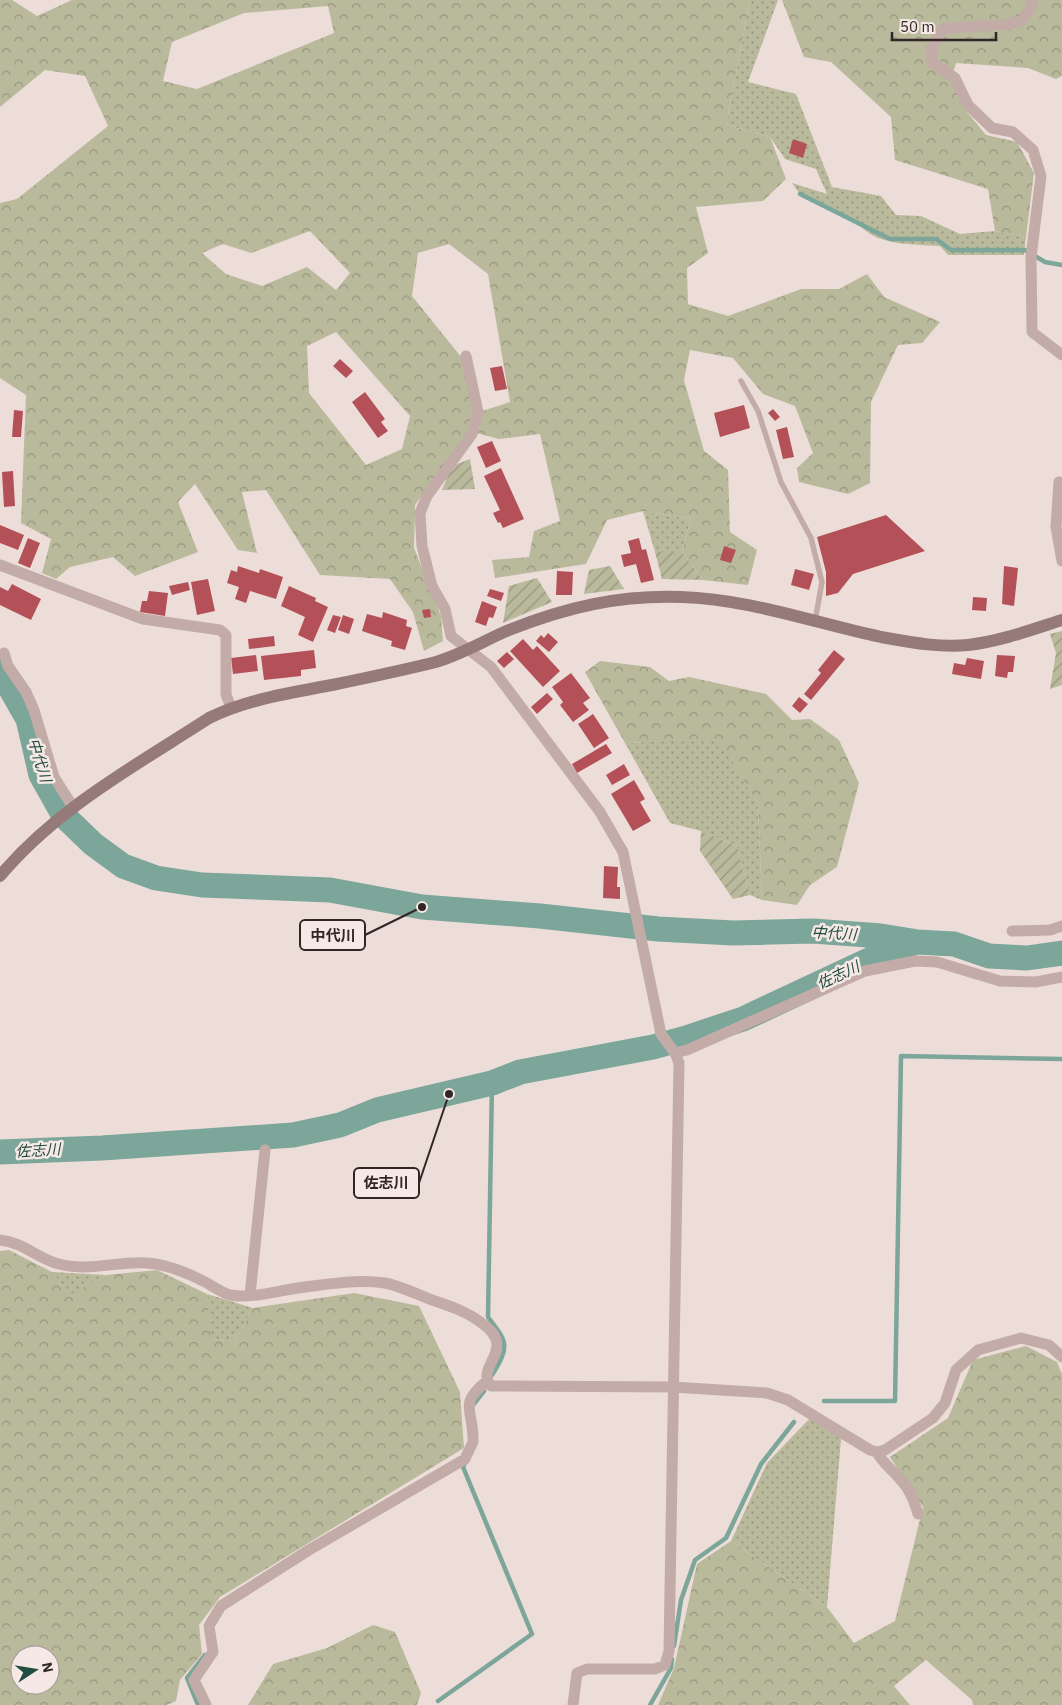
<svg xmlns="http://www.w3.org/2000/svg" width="1062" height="1705" font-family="'IBM Plex Sans','Noto Sans JP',sans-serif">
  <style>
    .grass { fill: url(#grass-dots) }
    .forest { fill: url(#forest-crowns); fill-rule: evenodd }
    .garden { fill: url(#garden-furrows) }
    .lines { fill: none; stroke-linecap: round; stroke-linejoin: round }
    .stream { stroke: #7ca69a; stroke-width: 4.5 }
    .river { stroke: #7ca69a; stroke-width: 25 }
    .building { fill: #b45058 }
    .lane { stroke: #c3aba7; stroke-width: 5.5 }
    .street { stroke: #c3aba7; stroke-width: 11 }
    .secondary { stroke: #967a79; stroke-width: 12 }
    .labels { text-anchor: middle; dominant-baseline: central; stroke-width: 5; stroke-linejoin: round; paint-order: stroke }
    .water-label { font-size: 15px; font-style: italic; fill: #224c41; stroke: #f5e8e5 }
    .leader { fill: none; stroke: #312626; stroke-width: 2 }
    .callout-dot { fill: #312626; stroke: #f5e8e5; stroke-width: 2 }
    .callout { fill: #f5e8e5; stroke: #312626; stroke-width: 2 }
    .callout-label { font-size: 15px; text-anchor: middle; font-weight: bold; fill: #312626 }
  </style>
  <defs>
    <pattern id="grass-dots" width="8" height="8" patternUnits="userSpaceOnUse" patternTransform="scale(1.25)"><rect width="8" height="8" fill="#b9b99c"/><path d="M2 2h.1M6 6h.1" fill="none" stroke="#97967f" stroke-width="1.8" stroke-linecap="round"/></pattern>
    <pattern id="forest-crowns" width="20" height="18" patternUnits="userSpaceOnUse" patternTransform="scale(1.25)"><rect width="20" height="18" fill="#b9b99c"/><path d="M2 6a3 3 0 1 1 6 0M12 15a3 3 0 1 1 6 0" fill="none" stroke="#97967f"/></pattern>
    <pattern id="garden-furrows" width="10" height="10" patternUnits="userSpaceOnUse" patternTransform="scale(1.25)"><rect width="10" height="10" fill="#b9b99c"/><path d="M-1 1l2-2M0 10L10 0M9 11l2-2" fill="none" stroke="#97967f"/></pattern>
  </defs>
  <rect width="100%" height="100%" fill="#edddd9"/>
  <!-- grass -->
  <path class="grass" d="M750,0H778L748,82L796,94L832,187L881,196L896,215L921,216L960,234L995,231L1026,237L1024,255H948L940,246C913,244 881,246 861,227L800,194L792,183L827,194L816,169L785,159L770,137L726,125Z
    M643,511L691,519L682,552H655Z
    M719,738L758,804L762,900L750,895L737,846L701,831L670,823L625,743Z
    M52,1272L106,1275L71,1295Z
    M207,1294L253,1308L234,1342L211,1339Z
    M810,1418L841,1439L827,1607L731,1541L767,1463Z"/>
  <!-- forest -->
  <path class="forest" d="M0,0H12L37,16L72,0H750L726,125L770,137L786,179L763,201L696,207L708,253L687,268L688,304L728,316L801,289H839L867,274L884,297L940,322L922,343L898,345L871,402L870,483L848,494L799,482L797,468L813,453L795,406L763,394L733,358L690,350L684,380L704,451L728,470L730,532L757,550L748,585L703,580L682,552L691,519L643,511L607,520L586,564L495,578L492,560L529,557L534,531L560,521L540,434L499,439L469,431L415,505L414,548L441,616L443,641L424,651L413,612L390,579L320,575L266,490L242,492L257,553L238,550L195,484L178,502L198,552L135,576L113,557L70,567L56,579L42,573L51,539L21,523L26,395L0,378V203L17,199L108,126L85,76L45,70L0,107ZM328,6L334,33L197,89L163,81L172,42L244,13ZM310,231L350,273L336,290L307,267L262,286L226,274L202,253L223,244L251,253ZM449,244L488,274L510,402L473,414L462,358L412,296L418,253ZM336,332L410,416L402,449L366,465L309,393L307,346Z
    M782,0H1062V76L1056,79L1028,68L956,63L951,80L963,107L986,135L1017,142L1034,173L1026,237L995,231L988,189L895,160L891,117L831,62L804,57Z
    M600,661L650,667L669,681L689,677L766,694L792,720L810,719L839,740L859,783L837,867L810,885L797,905L762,900L758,804L719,739L625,743L585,672Z
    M9,1250L52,1272L71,1294L106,1275L157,1270L207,1294L212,1339L234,1342L253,1308L354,1293L419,1306L460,1392L464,1448L220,1597L199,1625L202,1654L180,1680L176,1701L167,1705H0V1251ZM20,1655H50V1685H20Z
    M1026,1346L1057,1362L1062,1374V1705H973L972,1700L926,1660L894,1686L910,1705H658L674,1668L697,1564L731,1541L827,1607L854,1643L895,1621L923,1507L890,1457L948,1418L973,1360Z
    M373,1625L395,1632L421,1693L417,1705H248L273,1664L327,1648Z"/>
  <!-- garden -->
  <path class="garden" d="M470,459L475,489L442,490L452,466Z
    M655,552H682L703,580L662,579Z
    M610,566L624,589L584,594L589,570Z
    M537,578L552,602L503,623L509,586Z
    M1062,631V685L1050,689L1056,653L1050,634Z
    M701,831L737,846L750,895L733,899L700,851Z"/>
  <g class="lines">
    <!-- stream -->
    <path class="stream" d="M800,194L890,239H936L951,250H1025L1045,262L1062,265
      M492,1083L488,1317C508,1343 510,1346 492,1375
      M824,1401H895L901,1056L1062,1059
      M473,1405L484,1391
      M674,1646L681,1600L695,1560L726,1538L761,1464L794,1422
      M438,1701L532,1634L463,1467L465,1463
      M198,1705L187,1678L205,1655
      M650,1705L671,1668L672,1659"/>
    <!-- river -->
    <path class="river" d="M0,670L28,719L41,775L64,816L93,844L123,866L156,878L202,885L330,890L422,907L540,916L658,929L733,933L813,931L881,936L912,941
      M0,1152L102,1148L293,1135L340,1125L377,1110L492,1083L520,1072L653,1047L686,1038L743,1019L886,952L917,942L954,944L989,956L1027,958L1062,953"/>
  </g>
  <!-- building -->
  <path class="building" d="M793,139L807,144L803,158L789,153Z
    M340,359L353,371L346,378L333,366Z
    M502,366L507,389L495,391L490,368Z
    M365,392L385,419L381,422L388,431L378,438L352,402Z
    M744,405L750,428L720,437L714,413Z
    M773,409L780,417L775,421L768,413Z
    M14,410L23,411L21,437H12Z
    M787,427L794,457L783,459L776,430Z
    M492,441L501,461L486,468L477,447Z
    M501,468L524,519L503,528L500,522L498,523L493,513L500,510L484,476Z
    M13,471L15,506L4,507L2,472Z
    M886,515L925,551L853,574L838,593L826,596V572L817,537Z
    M0,525L24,535L18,550L0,543Z
    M28,538L40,543L30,568L18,563Z
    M639,538L642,550L646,549L654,580L641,583L636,564L624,567L621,555L631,553L628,541Z
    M724,546L736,550L731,563L720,560Z
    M238,566L259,573L260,569L283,577L276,599L250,591L246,603L235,599L239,587L227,583L231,570L237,572Z
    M1004,566L1018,568L1014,606L1002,604Z
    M795,569L814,574L809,590L791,585Z
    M557,571L573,572L572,595H556Z
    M208,579L215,611L197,615L191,582Z
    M188,582L190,590L172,595L169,586Z
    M12,584L41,599L31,620L0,605V587L8,591Z
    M289,586L316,598L315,601L328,607L313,642L298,635L305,617L281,606Z
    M490,589L504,593L501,601L487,596Z
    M149,591L168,593L165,616L140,612L142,601H147Z
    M973,597L987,598L986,611L972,610Z
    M482,601L497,607L493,618L489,617L486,626L475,622Z
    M430,609L431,617L424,618L422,610Z
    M383,612L407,620L406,626L412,628L405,650L391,646L392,641L362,631L367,614L382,618Z
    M333,615L341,617L335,633L327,630Z
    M343,615L354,619L349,634L338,630Z
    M548,633L558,642L549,652L536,641L541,635L544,638Z
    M274,636L275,646L249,649L248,639Z
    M523,639L533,650L537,646L560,671L543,687L510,651Z
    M314,650L316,668L301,670V676L264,680L261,656Z
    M834,650L845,659L811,700L804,694L821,673L818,670Z
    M507,652L514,659L504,668L497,661Z
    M256,655L258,671L233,674L231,658Z
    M997,655L1015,656L1013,672H1008L1007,678L995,676Z
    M967,658L984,661L981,679L952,674L954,663L965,665Z
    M571,673L590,698L583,703L589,710L573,722L560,705L563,702L552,687Z
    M547,693L553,699L537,714L531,707Z
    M799,697L808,704L800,713L792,706Z
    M593,714L609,738L594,748L578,724Z
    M606,744L612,753L577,773L572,764Z
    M624,764L630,775L612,785L606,775Z
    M634,780L645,799L640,802L651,821L633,831L611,794Z
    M604,866L618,867L617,887H620V899L603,898Z"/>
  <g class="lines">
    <!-- lane -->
    <path class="lane" d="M741,381L758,411L781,482L811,538L822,582L815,621"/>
    <!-- street -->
    <path class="street" d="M1031,0L1032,5L1023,20C997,29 970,24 943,29L931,48L932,62L955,78L968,105L992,128L1013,132L1033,150L1041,176L1031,257L1032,332L1062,355
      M466,356L478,412L472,434L427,496L420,513L422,546L432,586L445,609L451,636L491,667L600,812L623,852L661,1034L675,1053L679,1063L669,1651L665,1665L655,1669H587L577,1673L573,1705
      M1059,482L1056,527L1062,561
      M0,565L143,619L220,630L226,635V695L231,707
      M4,653L8,666L26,692L34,710L54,777L73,807
      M1012,931L1050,930L1062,926
      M675,1053L687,1050L865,971L915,961L937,962L1000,981L1036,982L1062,977
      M0,1240C23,1242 38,1259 59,1264C88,1272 117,1261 146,1263C167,1264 188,1273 207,1283C214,1287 223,1293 230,1295C251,1299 277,1291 298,1288C327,1284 356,1279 385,1283C400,1286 417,1294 432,1300C450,1306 468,1312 483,1324C518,1349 474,1367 491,1386L673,1387L767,1393L788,1400L870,1450L877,1452L885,1450L933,1418L945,1403L956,1370L978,1350L1021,1338L1049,1345L1062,1357
      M250,1295L265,1150
      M877,1452C883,1464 892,1469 900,1479C910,1489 914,1501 918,1514
      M206,1705L194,1680L213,1652L209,1626L221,1606L309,1550L465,1459C467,1453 472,1446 473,1441C474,1410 457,1405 487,1381"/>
    <!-- secondary -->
    <path class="secondary" d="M0,876C57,808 135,766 209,718C248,699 290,693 332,685C366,678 399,671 432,663C459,656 483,641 509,630C567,607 619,595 681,597C749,599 815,623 881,637C909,642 939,648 968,645C1001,641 1031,630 1062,620"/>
  </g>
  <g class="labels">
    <!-- water labels -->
    <g class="water-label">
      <text transform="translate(40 760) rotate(73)">中代川</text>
      <text transform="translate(834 933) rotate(3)">中代川</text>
      <text transform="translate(838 975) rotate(-25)">佐志川</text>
      <text transform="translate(38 1150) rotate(-3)">佐志川</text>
    </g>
  </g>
  <!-- callouts -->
  <path class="leader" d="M422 907L365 935M449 1094L419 1183"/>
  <g class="callout-dot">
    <circle cx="422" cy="907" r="5"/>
    <circle cx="449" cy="1094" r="5"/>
  </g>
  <g class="callout">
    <rect x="300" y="920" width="65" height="30" rx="5"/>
    <rect x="354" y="1168" width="65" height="30" rx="5"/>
  </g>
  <g class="callout-label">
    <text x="333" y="941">中代川</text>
    <text x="386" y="1188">佐志川</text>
  </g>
  <!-- north arrow -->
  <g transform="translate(35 1670) rotate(78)"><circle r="24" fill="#f5e8e5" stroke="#a79a99"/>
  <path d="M0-4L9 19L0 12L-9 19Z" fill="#224c41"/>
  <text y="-8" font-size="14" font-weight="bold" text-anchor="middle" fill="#312626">N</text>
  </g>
  <!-- scale -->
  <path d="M892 32v8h104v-8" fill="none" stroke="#312626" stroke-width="2.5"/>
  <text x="900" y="32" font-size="15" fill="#312626" stroke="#f5e8e5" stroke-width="4" paint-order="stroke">50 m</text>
</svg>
